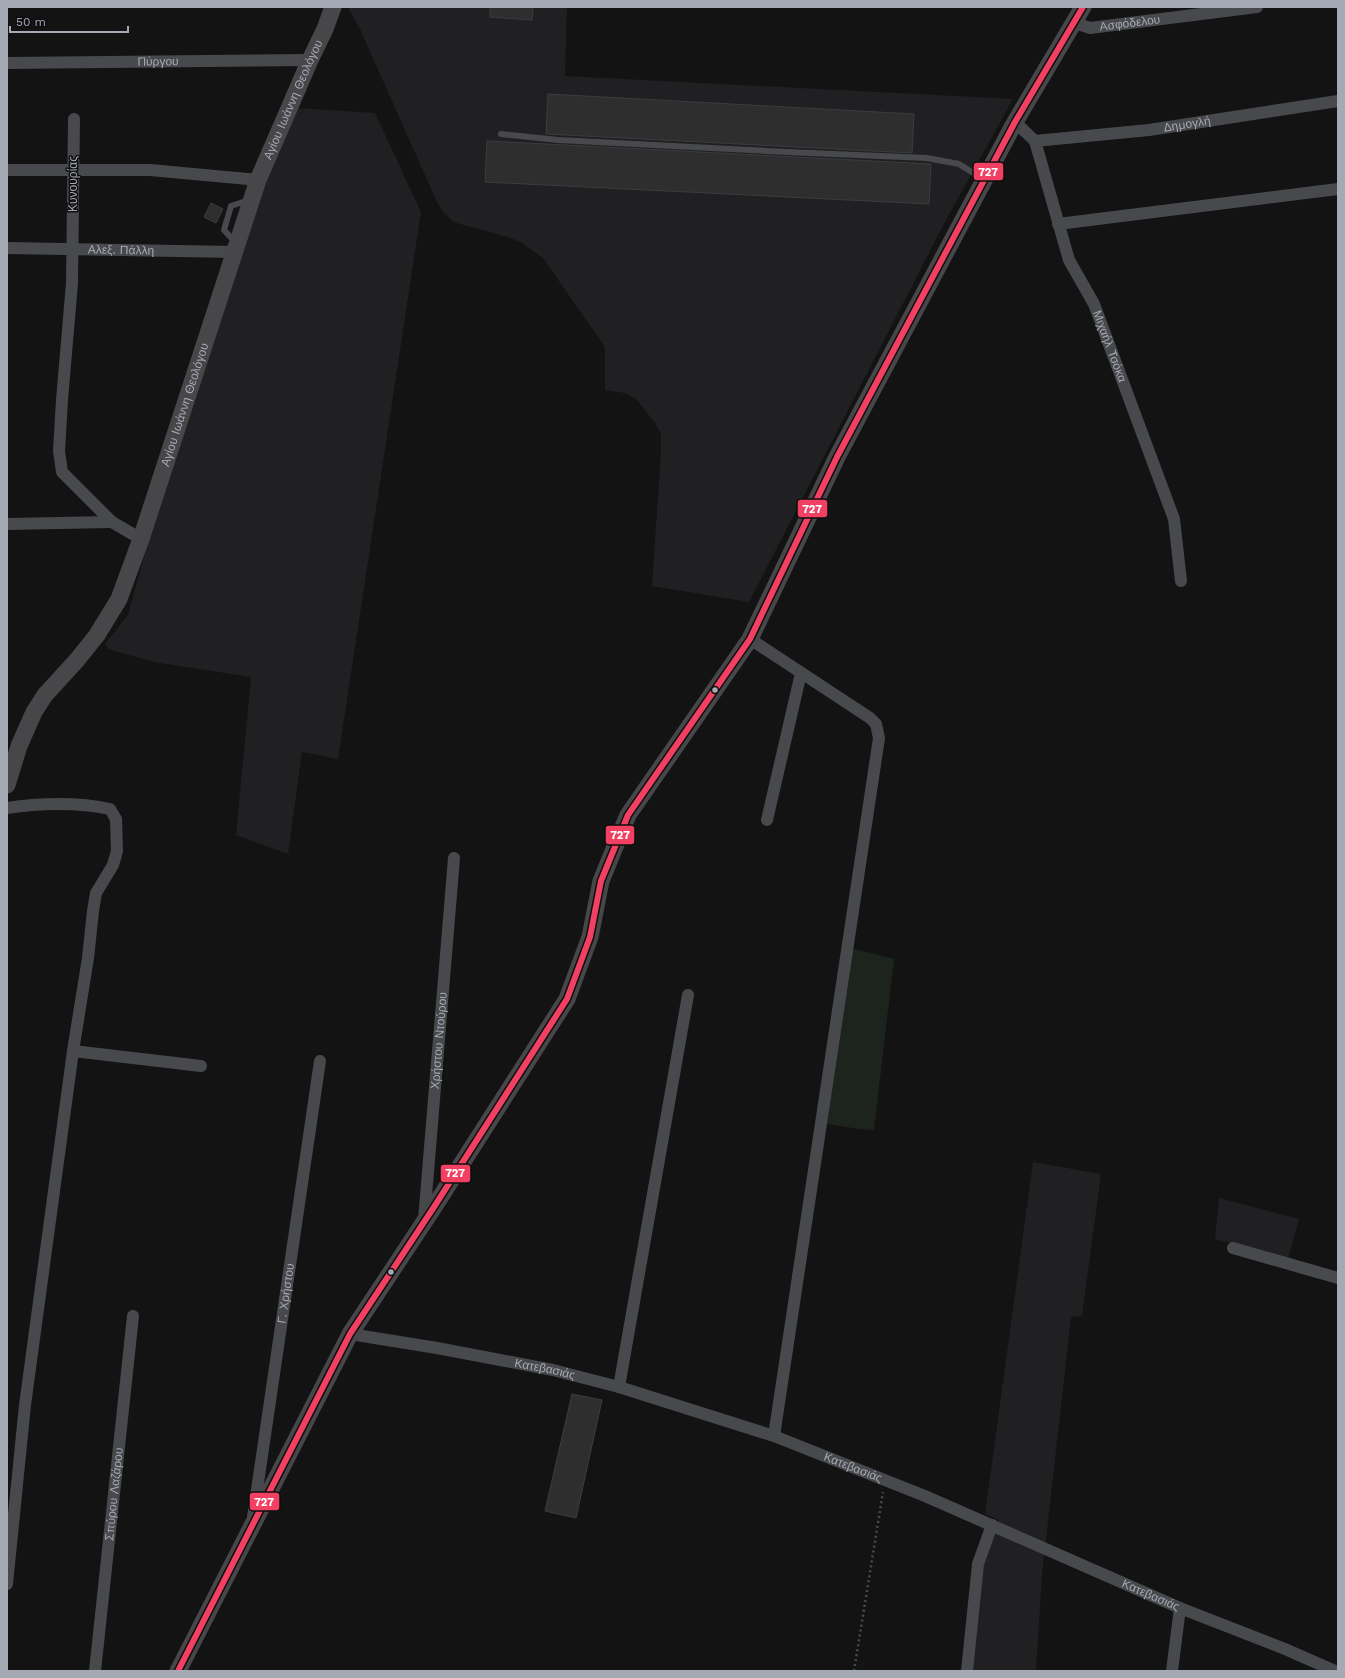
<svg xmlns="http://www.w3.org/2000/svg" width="1345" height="1678" font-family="'Work Sans',sans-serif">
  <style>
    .built { fill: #202022 }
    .green { fill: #1d241e }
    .building { fill: #2e2e2f; stroke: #3c3d40 }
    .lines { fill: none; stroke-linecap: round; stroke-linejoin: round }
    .path { stroke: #494b4e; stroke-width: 2.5; stroke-dasharray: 2 3; stroke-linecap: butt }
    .lane { stroke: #48494c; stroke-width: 6 }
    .street { stroke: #48494c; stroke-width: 12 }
    .secondary { stroke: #47474a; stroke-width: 17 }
    .bus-1-casing { stroke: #0e0e0f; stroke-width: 9 }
    .bus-1 { stroke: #f24062; stroke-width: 6 }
    .bus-dot { fill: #a5a9b4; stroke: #0e0e0f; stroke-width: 1.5 }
    .labels { text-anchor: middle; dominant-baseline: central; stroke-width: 3; stroke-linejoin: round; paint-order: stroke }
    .street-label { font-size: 12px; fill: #a5a9b4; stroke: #0e0e0f }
    .line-badge { stroke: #0e0e0f; stroke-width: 1.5 }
    .badge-label { font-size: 11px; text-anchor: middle; font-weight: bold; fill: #fff }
  </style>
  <rect width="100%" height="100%" fill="#131314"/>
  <!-- built -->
  <path class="built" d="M348,7H567L565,76L1013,99L946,220L749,602L652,586L661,452V434L655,423L637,400L625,393L605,390V347L543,258L520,242L511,238L453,222L443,212L437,202L360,29Z
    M294,108L375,113L421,212L338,759L302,752L288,854L236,835L251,677L154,662L108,649L105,644L128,615L160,498L235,266Z
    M1033,1162L1101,1174L1082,1316L1071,1317L1042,1575L1036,1671H965L981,1564L999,1520L985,1514Z
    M1219,1198L1299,1219L1288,1259L1215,1239Z"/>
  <!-- green -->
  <path class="green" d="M851,948L894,959L874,1130L859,1129L827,1124Z"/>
  <!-- building -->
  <path class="building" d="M490,7H533L532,20L490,17Z
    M548,94L914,114L912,153L546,134Z
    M487,141L931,164L929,204L485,182Z
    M211,203L223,209L216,223L204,217Z
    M572,1394L602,1400L576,1518L545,1511Z"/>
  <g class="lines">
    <!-- path -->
    <path class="path" d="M854,1671L883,1492"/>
    <!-- lane -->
    <path class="lane" d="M501,134L558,140L787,152L927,158L959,164L983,179
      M236,243L224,230L231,206L249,200"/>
    <!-- street -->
    <g class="street">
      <path id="s1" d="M1075,23L1090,28L1257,7"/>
      <path id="s2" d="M7,63L310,60"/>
      <path d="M74,119L72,283L62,400L59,451L62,472L112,522L141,539"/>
      <path id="s3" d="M1015,122L1035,141L1069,260L1094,304L1174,519L1181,581"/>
      <path id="s4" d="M1035,141L1149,130L1338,101"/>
      <path d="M7,170H150L258,180"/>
      <path d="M1058,224L1338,189"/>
      <path id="s5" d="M7,248L235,252"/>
      <path d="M7,524L112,522"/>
      <path d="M750,639L870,718L876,724L879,738L774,1436"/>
      <path d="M7,808C38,803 79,802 110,809L116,819L117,851L113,865L96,893L93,911L88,958L73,1051L25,1405L7,1584"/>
      <path d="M767,820L801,673"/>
      <path d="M73,1051L201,1066"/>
      <path id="s6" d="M424,1220L454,858"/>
      <path d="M1233,1248L1338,1278"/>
      <path id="s7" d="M350,1334L437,1348L553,1370L619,1387L774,1436L925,1496L1180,1608L1285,1649L1335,1671"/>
      <path d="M619,1387L688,995"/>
      <path id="s8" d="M253,1517L320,1061"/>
      <path id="s9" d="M95,1671L133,1316"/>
      <path d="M967,1671L978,1564L992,1525"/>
      <path d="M1172,1671L1180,1608"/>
    </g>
    <!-- secondary -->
    <g class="secondary">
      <path id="s10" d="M7,785L19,746L34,712L45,695L77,660L97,635L119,599L141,539L258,180L310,60L325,29L333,7"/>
      <path d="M178,1671L350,1334L434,1207L567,999L590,937L601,881L628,815L750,639L837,457L1015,122L1083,7"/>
    </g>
    <defs>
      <path id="bus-1" d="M178,1671L350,1334L434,1207L567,999L590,937L601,881L628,815L750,639L837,457L1015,122L1083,7"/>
    </defs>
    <!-- bus-1 casing -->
    <use href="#bus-1" class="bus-1-casing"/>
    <!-- bus-1 -->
    <use href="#bus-1" class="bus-1"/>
  </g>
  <!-- markers -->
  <g class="bus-dot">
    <circle cx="715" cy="690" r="3.5"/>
    <circle cx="391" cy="1272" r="3.5"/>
  </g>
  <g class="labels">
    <!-- street labels -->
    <g class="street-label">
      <text stroke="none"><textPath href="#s1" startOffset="56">Ασφόδελου</textPath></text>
      <text stroke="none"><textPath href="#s2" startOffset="151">Πύργου</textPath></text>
      <text stroke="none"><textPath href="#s10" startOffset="749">Αγίου Ιωάννη Θεολόγου</textPath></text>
      <text stroke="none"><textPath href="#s4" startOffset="153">Δημογλή</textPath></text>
      <text transform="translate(73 184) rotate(-90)">Κυνουρίας</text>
      <text stroke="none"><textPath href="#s5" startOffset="114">Αλεξ. Πάλλη</textPath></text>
      <text stroke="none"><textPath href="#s3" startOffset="247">Μιχαήλ Τσόκα</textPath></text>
      <text stroke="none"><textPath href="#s10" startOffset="425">Αγίου Ιωάννη Θεολόγου</textPath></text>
      <text stroke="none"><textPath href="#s6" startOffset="180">Χρήστου Ντούρου</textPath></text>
      <text stroke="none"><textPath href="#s8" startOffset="226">Γ. Χρήστου</textPath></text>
      <text stroke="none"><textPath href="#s7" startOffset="198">Κατεβασιάς</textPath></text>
      <text stroke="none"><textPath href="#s7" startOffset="522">Κατεβασιάς</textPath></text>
      <text stroke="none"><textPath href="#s9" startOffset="178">Σπύρου Λαζάρου</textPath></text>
      <text stroke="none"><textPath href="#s7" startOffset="846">Κατεβασιάς</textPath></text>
    </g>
  </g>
  <g class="line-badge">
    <rect x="973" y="162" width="31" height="19" rx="4" fill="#f24062"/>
    <rect x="797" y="499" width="31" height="19" rx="4" fill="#f24062"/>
    <rect x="605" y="825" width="30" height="20" rx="4" fill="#f24062"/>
    <rect x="440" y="1164" width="31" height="19" rx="4" fill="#f24062"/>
    <rect x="249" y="1492" width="31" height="19" rx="4" fill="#f24062"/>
  </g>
  <g class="badge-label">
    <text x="988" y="176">727</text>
    <text x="812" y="513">727</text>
    <text x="620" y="839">727</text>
    <text x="455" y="1177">727</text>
    <text x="264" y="1506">727</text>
  </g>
  <!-- border -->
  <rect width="1345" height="1678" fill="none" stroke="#a5a9b4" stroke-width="16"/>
  <!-- scale -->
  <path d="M10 26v6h118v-6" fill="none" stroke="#a5a9b4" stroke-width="2"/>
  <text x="16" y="26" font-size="12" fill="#a5a9b4" stroke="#0e0e0f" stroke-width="3" paint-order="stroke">50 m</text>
</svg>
